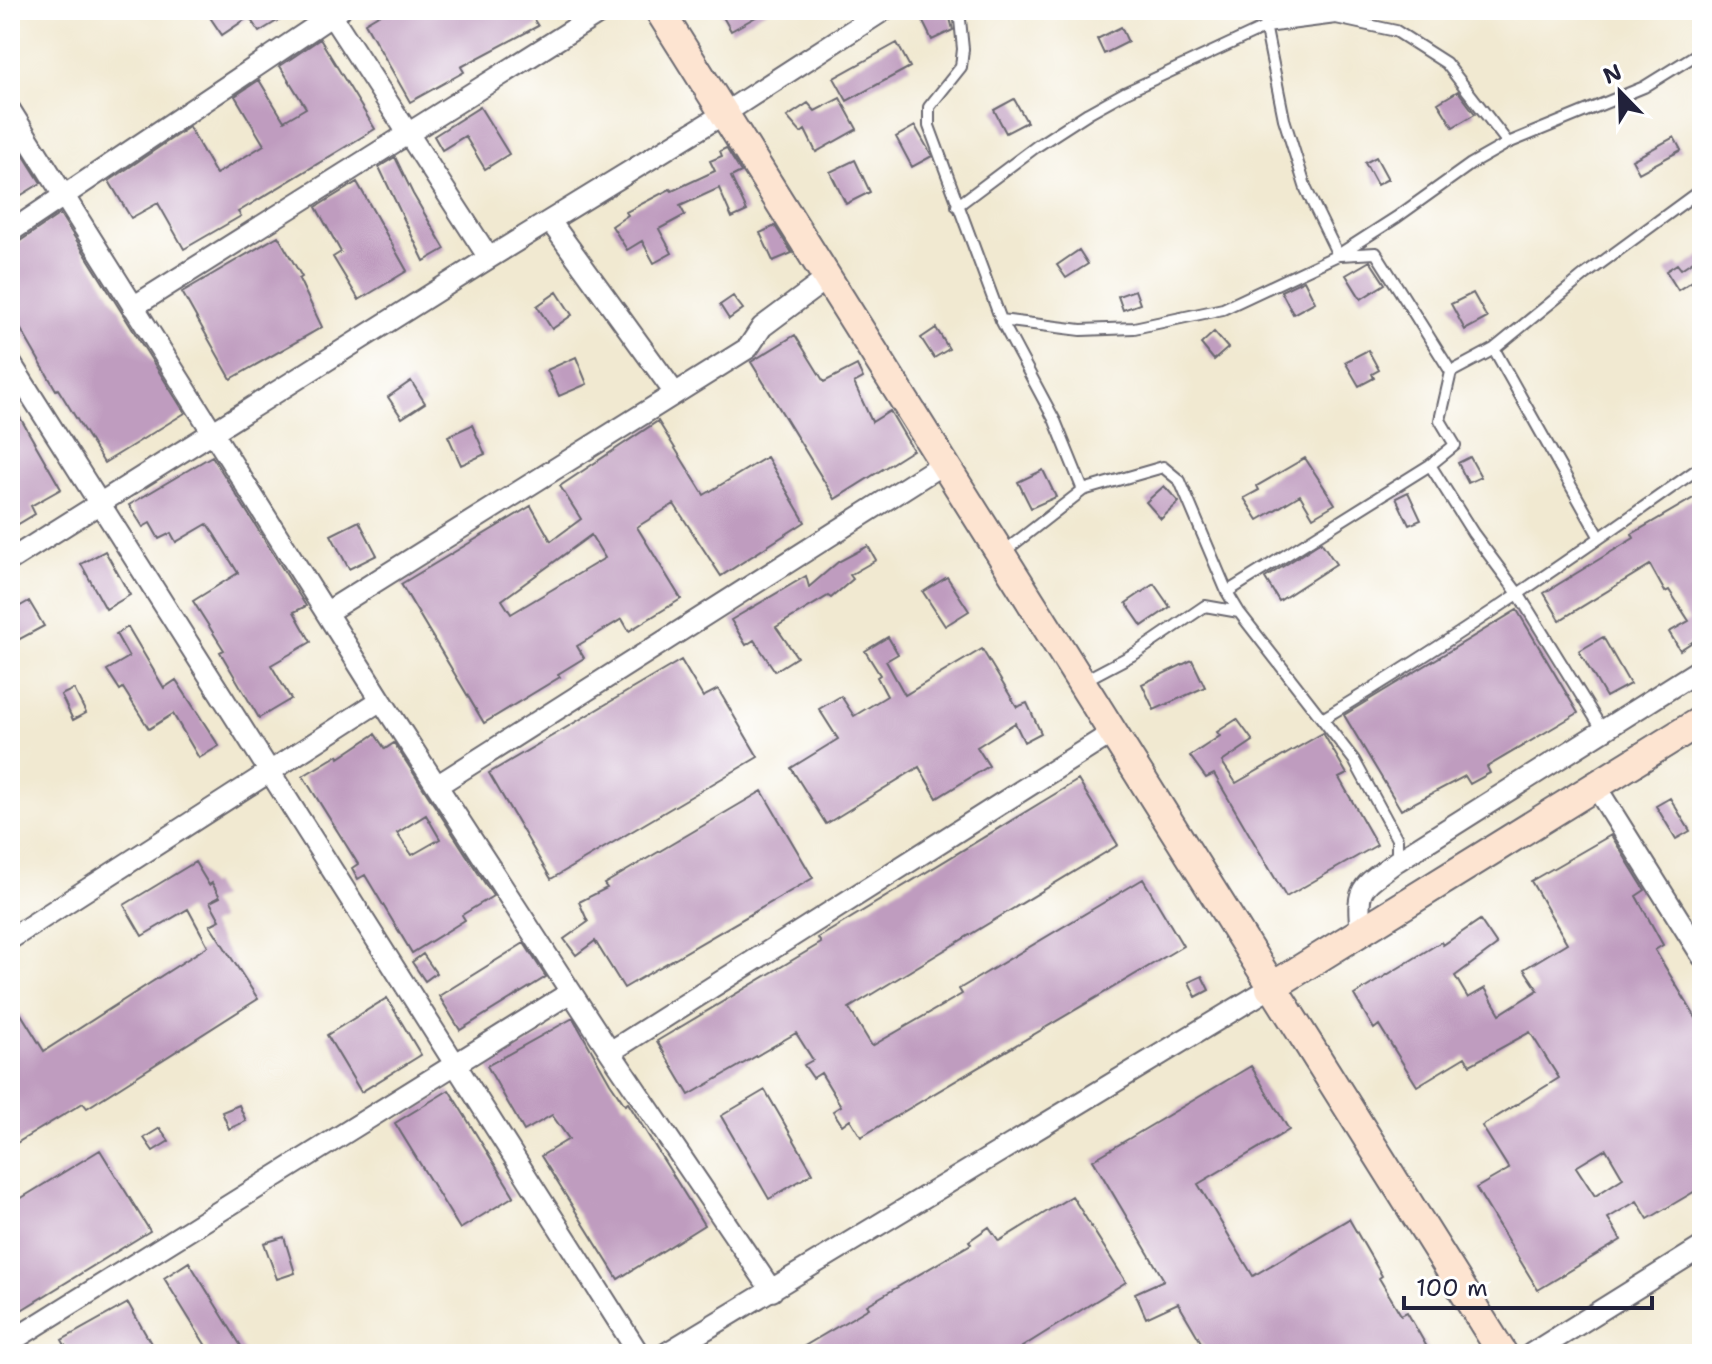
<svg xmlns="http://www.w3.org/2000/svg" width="1712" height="1364" font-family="'Shantell Sans',sans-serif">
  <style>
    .building { fill: #bf9cbf; fill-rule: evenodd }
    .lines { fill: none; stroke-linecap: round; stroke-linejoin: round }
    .lane-casing { stroke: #6a6870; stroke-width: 14 }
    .street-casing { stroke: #6a6870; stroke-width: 24 }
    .secondary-casing { stroke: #6a6870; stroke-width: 32 }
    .lane { stroke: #fff; stroke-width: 10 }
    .street { stroke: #fff; stroke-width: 20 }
    .secondary { stroke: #fde4d1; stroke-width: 28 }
  </style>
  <rect width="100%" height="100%" fill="#fff"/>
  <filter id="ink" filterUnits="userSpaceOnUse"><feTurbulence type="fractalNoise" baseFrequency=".0125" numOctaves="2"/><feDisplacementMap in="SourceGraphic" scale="16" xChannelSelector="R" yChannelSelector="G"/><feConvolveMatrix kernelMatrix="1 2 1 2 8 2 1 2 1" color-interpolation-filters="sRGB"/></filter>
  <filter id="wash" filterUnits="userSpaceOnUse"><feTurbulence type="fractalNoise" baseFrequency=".006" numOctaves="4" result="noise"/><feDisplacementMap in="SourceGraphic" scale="32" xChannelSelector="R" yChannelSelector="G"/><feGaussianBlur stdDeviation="1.8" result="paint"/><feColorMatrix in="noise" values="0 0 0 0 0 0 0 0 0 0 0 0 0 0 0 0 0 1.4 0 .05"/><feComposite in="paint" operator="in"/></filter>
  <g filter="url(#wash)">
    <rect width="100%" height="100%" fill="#f1e9d1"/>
    <g id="blocks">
      <!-- building -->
      <path class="building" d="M205,10H295L259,32L249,17L222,35Z
        M387,10H528L538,26L461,67L464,72L410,102L365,23Z
        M719,10H768L731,31Z
        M933,10H948L953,30L932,40L920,16Z
        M1121,27L1128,42L1104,54L1097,39Z
        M320,39L375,129L238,212L241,216L184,249L158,203L131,218L109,181L189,127L216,174L264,145L235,96L259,80L284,121L306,108L280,66Z
        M897,43L910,67L847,101L834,78Z
        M1458,91L1475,114L1453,127L1438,103Z
        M840,98L857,129L816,152L805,130L801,133L787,117L808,103L815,111Z
        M1014,99L1027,122L1006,133L994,110Z
        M480,107L509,154L485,169L465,136L442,150L434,136Z
        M915,126L932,156L912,167L896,137Z
        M10,134L41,183L10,202Z
        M1674,137L1681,150L1639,173L1632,160Z
        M726,148L741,172L731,177L747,211L732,218L719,188L680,206L685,215L659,229L672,253L654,263L642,241L627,250L612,226L628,215L626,212L670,189L672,191L715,171L710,161L722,156L720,151Z
        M395,157L413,194L445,249L424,261L379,167Z
        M1376,157L1388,179L1377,185L1365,163Z
        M855,160L870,192L846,204L830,172Z
        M357,182L407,271L359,300L333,257L341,252L316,207Z
        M60,214L185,413L104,463L58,389L56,390L19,326L17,327L10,316V245L17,243Z
        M775,226L792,253L773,261L760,233Z
        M278,236L302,277L299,279L322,327L231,379L182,292Z
        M1079,250L1088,264L1066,278L1057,265Z
        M1702,255V275L1678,290L1666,271L1677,264L1681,269Z
        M1370,261L1385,284L1361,299L1346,275Z
        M1304,280L1315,302L1293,314L1281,291Z
        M1135,290L1140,304L1123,310L1118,296Z
        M557,292L572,315L552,329L537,306Z
        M1473,293L1487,318L1465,330L1451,304Z
        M733,296L743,309L729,319L720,305Z
        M936,328L949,349L934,358L921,338Z
        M1214,332L1228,348L1214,360L1201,344Z
        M795,335L824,382L857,365L863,378L854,383L872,422L890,411L913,450L835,499L751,362Z
        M1368,350L1379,370L1372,374L1374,378L1359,386L1345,362Z
        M576,357L587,384L559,396L547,370Z
        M411,381L425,403L402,418L388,397Z
        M10,400L61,489L31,506L35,514L10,529Z
        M658,421L704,495L767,457L805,522L721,576L674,504L637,527L681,599L629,631L622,619L577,646L584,658L558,674L560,677L484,723L401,584L531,506L551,541L581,519L560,486ZM591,535L605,558L511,614L502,600Z
        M472,425L485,454L461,465L448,436Z
        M212,456L306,606L294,612L311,642L271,665L291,699L259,718L220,652L224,650L193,601L238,573L214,534L207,524L176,542L171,533L159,539L150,523L143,527L129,505Z
        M1470,457L1481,477L1468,483L1458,463Z
        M1305,458L1335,504L1313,517L1300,495L1258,520L1244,498L1259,490L1257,486Z
        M1043,470L1056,497L1031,508L1018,482Z
        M1164,486L1179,502L1161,519L1146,502Z
        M1408,492L1421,520L1409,525L1396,498Z
        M1702,493V640L1700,637L1680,650L1669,632L1689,621L1669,590L1665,592L1650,565L1560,620L1544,593L1634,538L1632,534Z
        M359,521L377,555L349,569L331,535Z
        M1321,542L1336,564L1279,601L1265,578Z
        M868,546L876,560L850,575L853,579L831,598L828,596L776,627L797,657L775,671L754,640L746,645L731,620L806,576L809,587L838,562Z
        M105,551L130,595L106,609L81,564Z
        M947,577L969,611L945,626L923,592Z
        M1154,584L1170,607L1142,626L1126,603Z
        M29,601L44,626L18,640L10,627V612Z
        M1517,610L1578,713L1487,767L1490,773L1470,784L1465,776L1401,810L1344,715Z
        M128,627L164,688L176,680L219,746L199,758L173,714L149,729L123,688L120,690L107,670L129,657L116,634Z
        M888,637L898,654L886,661L905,695L982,649L1017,707L1027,703L1041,733L1024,742L1015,723L977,747L989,766L937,798L919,767L826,824L791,768L838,739L819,709L841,696L854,716L887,696L877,677L880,675L865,651Z
        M1603,637L1630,684L1606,697L1579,651Z
        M681,660L703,697L718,689L758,757L551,879L489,773Z
        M1192,660L1205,687L1154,710L1142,684Z
        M74,689L86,713L73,720L61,695Z
        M1237,719L1253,741L1222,762L1236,783L1323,733L1347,774L1339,778L1377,845L1286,897L1214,774L1206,778L1190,756L1220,736L1217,732Z
        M375,734L385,749L394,743L493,896L462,915L465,920L412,953L365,875L358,879L352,868L358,864L303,776L338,755L339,758ZM426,815L440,839L412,855L397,833Z
        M1078,780L1118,845L849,1008L872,1046L962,994L959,989L1143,879L1183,946L861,1137L850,1119L842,1125L833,1111L841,1106L821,1073L813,1078L804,1065L813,1060L796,1033L689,1095L657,1041L821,943L818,938Z
        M762,791L813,878L624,988L595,941L576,955L564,939L588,922L579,902L607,888L604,884Z
        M1670,798L1690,831L1676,839L1656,806Z
        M1611,835L1645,890L1636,896L1663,945L1655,950L1702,1028V1187L1648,1219L1637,1201L1608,1218L1621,1240L1538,1290L1476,1188L1509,1169L1482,1126L1559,1078L1530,1032L1470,1065L1465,1057L1417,1086L1379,1025L1374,1029L1354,995L1441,942L1443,945L1480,920L1497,945L1455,976L1468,998L1485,988L1500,1014L1538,990L1524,969L1567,943L1531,881ZM1606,1149L1623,1178L1595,1196L1576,1167Z
        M195,862L209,885L212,883L220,897L210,902L220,920L210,925L258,999L87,1108L83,1103L10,1147V1021L21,1014L44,1051L208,946L188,909L142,936L124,905Z
        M524,943L546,977L460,1030L439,996Z
        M423,954L436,973L425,981L412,962Z
        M1202,976L1209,990L1196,997L1189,982Z
        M387,998L421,1055L361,1092L327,1035Z
        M573,1018L610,1083L625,1105L628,1103L704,1225L618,1279L541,1156L569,1139L552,1115L524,1131L487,1066Z
        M1251,1066L1289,1130L1198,1184L1253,1276L1349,1219L1382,1276L1379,1278L1401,1315L1407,1312L1431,1354H1208L1178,1303L1146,1318L1135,1293L1164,1280L1093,1160Z
        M449,1090L514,1196L460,1229L395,1123Z
        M765,1090L813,1173L769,1199L721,1116Z
        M239,1105L246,1121L229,1129L222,1112Z
        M160,1128L169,1141L153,1151L144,1138Z
        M100,1150L150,1231L10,1317V1205Z
        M1072,1196L1126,1282L1022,1347L1026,1354H791L869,1308L867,1305L971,1244L969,1241L989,1227L999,1241Z
        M284,1237L295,1273L277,1279L264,1243Z
        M189,1262L246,1354H211L164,1278Z
        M128,1303L157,1354H70L62,1340Z"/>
    </g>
  </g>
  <g filter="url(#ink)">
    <use href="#blocks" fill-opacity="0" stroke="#6a6870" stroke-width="2"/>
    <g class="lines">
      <defs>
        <path id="lane" d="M959,10L963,49L961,67L929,107V126L1001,320L1055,421L1083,490
          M1262,10L1284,119L1306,189L1338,255
          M957,206L1037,146L1088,113L1124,93L1266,27L1336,18L1396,31L1446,63L1508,143
          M1001,320L1081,330L1134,328L1223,309L1338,255L1397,217L1471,164L1508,143L1644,87L1702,51
          M1494,349L1599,536
          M1451,372L1494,349L1586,274L1702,189
          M1430,465L1473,533L1519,595L1602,729
          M1001,554L1083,490L1163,467L1180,481L1227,592L1239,612L1354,760L1397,839V859
          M1227,592L1430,465L1455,445L1440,420L1451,372L1376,253L1340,255
          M1083,681L1136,653L1205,606L1239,612
          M1324,718C1454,640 1578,554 1702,466"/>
        <path id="street" d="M328,10L489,258
          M1697,10L1702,18
          M10,110L381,700L610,1052L772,1291
          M550,221L674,392
          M10,232L340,10
          M133,307L604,10
          M10,362L639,1354
          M10,560L489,258L725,113L884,10
          M327,612L748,348L762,327L829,277
          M438,785L944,463
          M1596,787L1702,956
          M1361,933C1356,886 1360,889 1397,861L1702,668
          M10,939L381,700
          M610,1052L1112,733
          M10,1342L571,992
          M665,1354L1270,988
          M1531,1354L1702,1247"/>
        <path id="secondary" d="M659,10C942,457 1219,907 1503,1354
          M1270,988L1702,720"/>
      </defs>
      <!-- lane casing -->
      <use href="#lane" class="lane-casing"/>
      <!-- street casing -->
      <use href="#street" class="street-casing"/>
      <!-- secondary casing -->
      <use href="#secondary" class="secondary-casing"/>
      <!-- lane -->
      <use href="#lane" class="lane"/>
      <!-- street -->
      <use href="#street" class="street"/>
      <!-- secondary -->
      <use href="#secondary" class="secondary"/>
    </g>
  </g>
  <!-- margin -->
  <rect width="1712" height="1364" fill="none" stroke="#fff" stroke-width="40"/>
  <!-- north arrow -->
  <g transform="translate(1620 92) rotate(337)" stroke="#ffffff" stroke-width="6" paint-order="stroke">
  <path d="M0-6L14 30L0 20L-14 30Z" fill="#22223b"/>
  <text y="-12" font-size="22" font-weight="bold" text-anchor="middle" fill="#22223b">N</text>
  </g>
  <!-- scale -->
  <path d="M1404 1296v12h248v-12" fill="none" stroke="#22223b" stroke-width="4"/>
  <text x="1416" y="1296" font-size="24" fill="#22223b" stroke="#ffffff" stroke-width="6" paint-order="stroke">100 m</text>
</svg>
